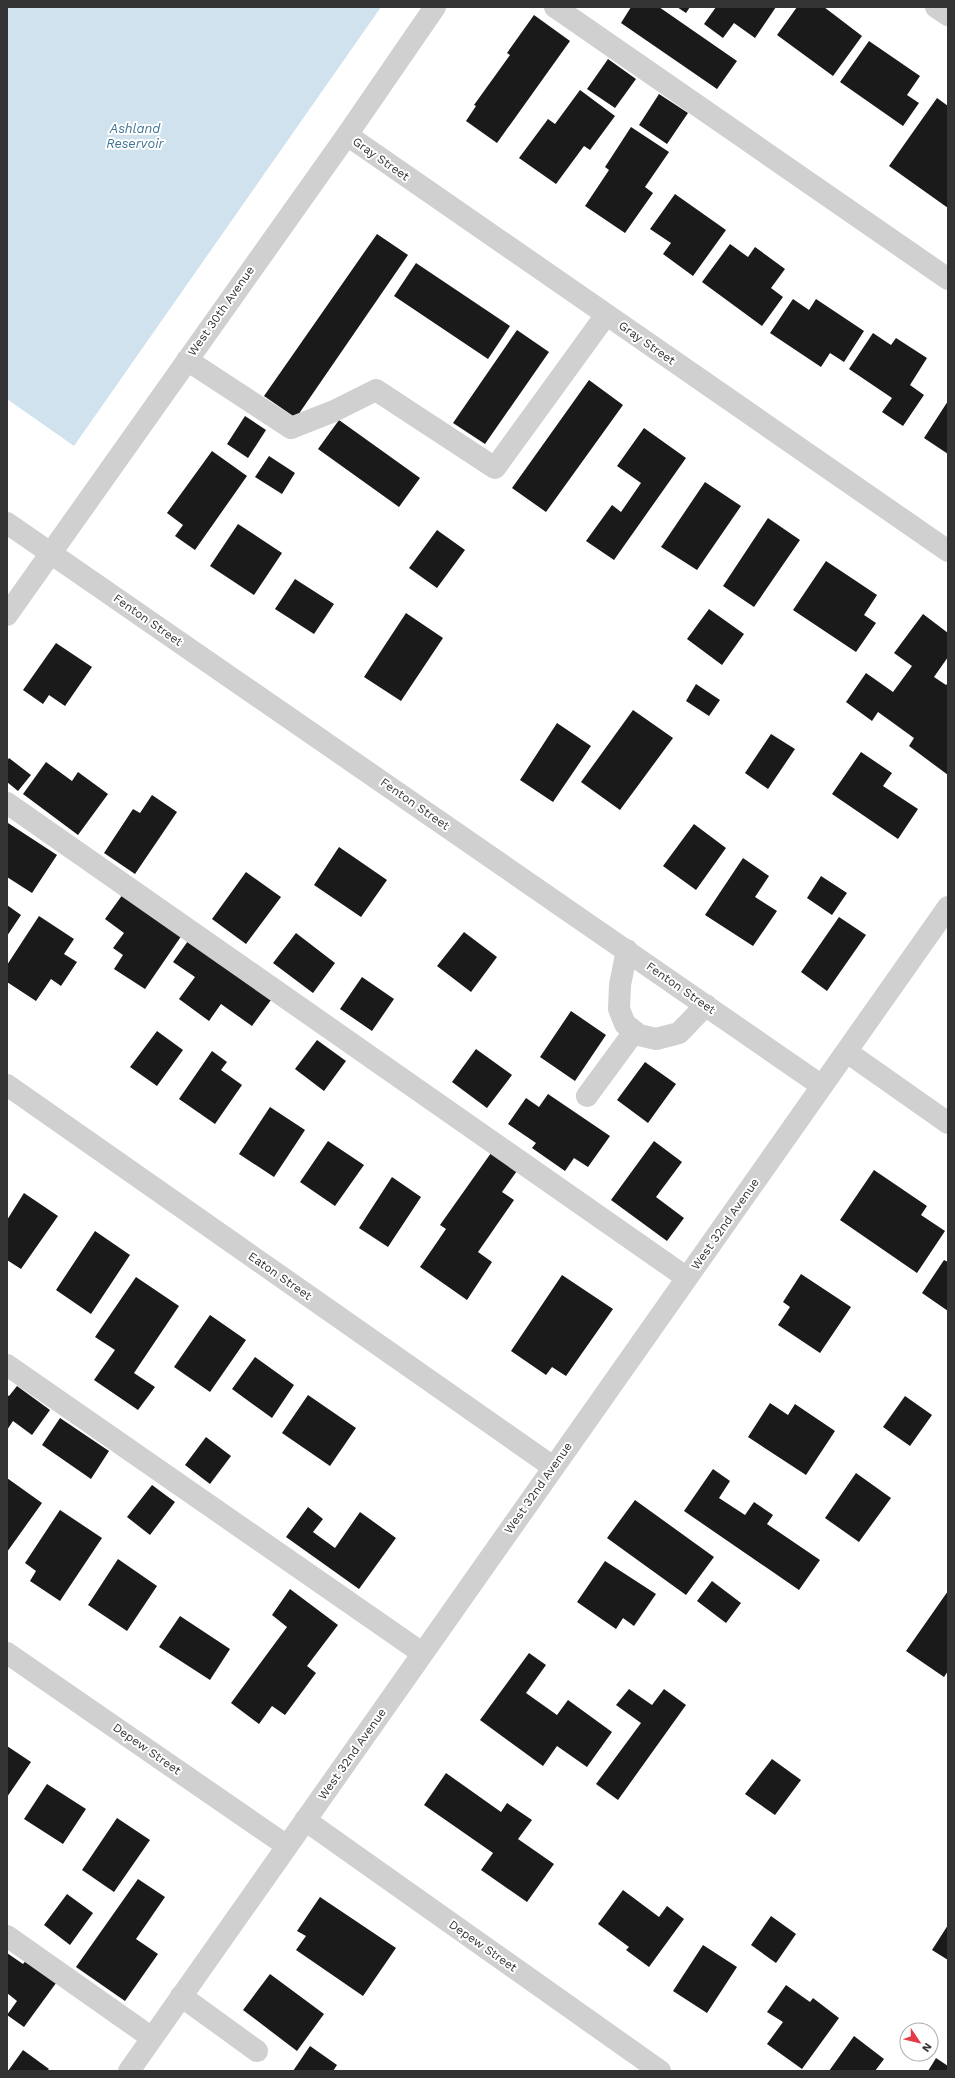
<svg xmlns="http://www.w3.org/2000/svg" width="955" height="2078" font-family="'Work Sans',sans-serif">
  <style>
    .water { fill: #cfe2ee }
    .building { fill: #1a1a1a }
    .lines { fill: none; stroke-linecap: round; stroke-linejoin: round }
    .minor { stroke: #d0d0d0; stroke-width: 22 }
    .labels { text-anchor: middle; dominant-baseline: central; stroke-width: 4; stroke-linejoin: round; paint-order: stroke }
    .street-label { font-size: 12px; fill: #333; stroke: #fff }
    .water-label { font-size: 13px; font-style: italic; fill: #3f7597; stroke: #fff }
  </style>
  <rect width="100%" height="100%" fill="#fff"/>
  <!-- water -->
  <path class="water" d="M7,7H381L74,446L7,399Z"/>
  <!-- building -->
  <path class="building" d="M631,7H659L737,61L717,89L621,23Z
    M677,7H690L686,13Z
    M716,7H776L755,38L734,23L723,38L704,24Z
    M797,7H824L862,36L833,76L777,35Z
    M534,15L570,41L497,143L466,121L476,106L474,105L510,55L507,53Z
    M869,41L920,76L907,95L919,103L903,126L840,82Z
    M608,59L636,79L615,108L587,89Z
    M580,90L615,116L590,150L584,146L556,184L519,158L548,119L555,124Z
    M659,94L688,113L667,144L639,125Z
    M937,98L948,106V208L889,166Z
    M631,127L669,152L645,187L653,193L625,233L585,206L609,170L605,167Z
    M675,194L726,230L693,276L663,254L671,243L650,229Z
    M377,234L408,255L296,418L264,396Z
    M730,244L748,257L755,247L785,269L771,288L783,297L762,326L702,282Z
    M416,263L510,326L488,359L394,296Z
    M793,299L809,310L816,299L864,331L844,362L830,353L821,367L770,333Z
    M517,330L549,352L485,444L453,423Z
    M873,333L891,345L896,338L927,358L910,385L924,395L903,426L882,412L892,398L849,369Z
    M589,380L623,405L546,512L512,488Z
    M948,401V454L924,438Z
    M245,416L266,430L248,458L227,444Z
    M339,420L420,478L399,507L318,449Z
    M644,428L686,458L614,560L586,541L612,505L621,512L641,483L617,466Z
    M212,451L247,476L195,550L175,536L183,525L167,513Z
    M269,456L295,473L282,494L255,477Z
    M705,482L741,506L697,570L661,547Z
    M768,518L800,540L754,607L723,586Z
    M238,524L282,553L254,595L210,566Z
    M437,530L465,550L437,588L409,568Z
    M826,561L877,595L864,615L876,623L856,652L793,610Z
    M295,579L334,604L314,634L275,609Z
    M709,609L744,634L722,665L687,639Z
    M406,613L443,638L401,701L364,677Z
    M923,614L948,633V657L934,677L946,685L948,683V775L909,746L914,738L878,712L872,721L846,702L866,673L893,692L912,666L894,653Z
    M56,643L92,667L65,706L49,695L43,704L23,690Z
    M696,684L720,700L709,716L686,701Z
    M633,710L673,738L620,810L581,782Z
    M557,723L591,746L553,802L520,780Z
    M771,734L795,749L768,789L745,773Z
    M861,752L892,773L883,786L918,809L898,839L832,794Z
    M9,758L31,775L18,791L7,782V761Z
    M46,762L72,781L78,772L108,794L78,835L23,794Z
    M152,795L177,812L135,874L104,853L133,809L140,813Z
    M8,823L57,855L32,893L7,877Z
    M694,824L726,848L696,890L663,866Z
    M339,847L387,880L361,917L314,885Z
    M743,858L769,876L755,897L777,911L753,946L705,915Z
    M246,872L281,897L246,944L212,919Z
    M821,876L847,893L832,915L807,898Z
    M123,894L182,935L145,989L114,969L123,955L113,948L124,933L105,919Z
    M7,905L21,915L7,936Z
    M39,916L74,939L64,954L77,962L61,986L51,979L36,1001L7,982V965Z
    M839,917L866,935L827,991L801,972Z
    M464,932L497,957L471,992L437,966Z
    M296,933L335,963L313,993L273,963Z
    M188,941L271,1000L252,1026L221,1004L209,1021L179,999L195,977L173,962Z
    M362,977L394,999L372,1031L340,1009Z
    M571,1011L606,1035L575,1081L540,1057Z
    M157,1031L183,1050L157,1086L130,1067Z
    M317,1040L346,1061L324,1091L295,1069Z
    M476,1049L512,1075L487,1108L452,1082Z
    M212,1051L227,1062L221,1070L242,1085L215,1124L179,1099Z
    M645,1062L676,1084L648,1123L617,1100Z
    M548,1094L610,1136L588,1167L574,1158L565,1171L532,1148L536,1143L508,1124L526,1098L539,1107Z
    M270,1107L305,1130L274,1177L239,1154Z
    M328,1141L364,1165L335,1206L300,1182Z
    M654,1141L682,1162L656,1197L684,1218L667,1241L611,1200Z
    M491,1153L517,1171L502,1192L514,1200L478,1252L492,1262L467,1300L420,1267L446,1229L440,1225Z
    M874,1170L927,1206L921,1215L945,1231L917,1273L840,1220Z
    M392,1177L421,1197L388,1247L359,1228Z
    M24,1193L58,1216L21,1269L7,1260V1220Z
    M95,1231L130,1255L91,1314L56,1290Z
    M944,1260L948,1262V1311L922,1293Z
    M801,1274L851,1307L820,1353L778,1325L790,1307L783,1302Z
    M562,1275L613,1309L566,1376L552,1367L546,1375L511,1351Z
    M136,1277L179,1306L134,1373L155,1387L138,1410L94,1380L115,1350L95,1337Z
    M210,1315L246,1340L210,1392L174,1367Z
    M255,1357L294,1385L272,1418L232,1389Z
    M17,1386L50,1410L32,1435L13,1421L7,1430V1395L9,1396Z
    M308,1395L356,1428L330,1466L282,1433Z
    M905,1396L932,1415L910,1446L883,1427Z
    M770,1403L788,1415L795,1404L835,1431L806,1475L748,1437Z
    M60,1418L109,1451L91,1479L42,1445Z
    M206,1437L231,1456L210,1484L185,1465Z
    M713,1469L730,1481L719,1498L745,1515L754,1502L773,1515L767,1524L820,1560L799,1590L684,1511Z
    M856,1473L891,1498L859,1542L825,1518Z
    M7,1478L42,1503L7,1552Z
    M152,1485L175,1502L150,1535L127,1517Z
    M635,1500L714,1557L686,1595L607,1538Z
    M308,1507L323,1519L313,1532L335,1548L360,1512L396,1538L359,1589L286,1537Z
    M60,1510L102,1538L60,1601L30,1581L36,1571L25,1563Z
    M118,1559L157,1586L127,1631L88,1605Z
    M605,1561L656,1594L634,1626L623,1618L616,1629L577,1602Z
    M712,1581L741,1603L726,1623L697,1601Z
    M290,1589L338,1625L307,1666L316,1673L285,1715L272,1706L259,1724L231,1703L287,1627L272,1615Z
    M948,1591V1671L944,1677L906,1651Z
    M180,1616L230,1649L210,1680L159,1647Z
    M529,1653L546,1665L526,1693L557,1715L568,1700L612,1732L587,1767L557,1746L543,1766L480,1720Z
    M629,1689L652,1705L664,1689L686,1705L618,1800L596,1784L641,1723L616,1705Z
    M7,1746L31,1762L7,1797Z
    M772,1759L801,1780L775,1815L745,1794Z
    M446,1773L501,1812L507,1803L532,1820L518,1839L554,1864L527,1902L481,1870L493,1853L424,1805Z
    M47,1784L86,1809L63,1844L24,1819Z
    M117,1818L150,1840L114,1892L82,1870Z
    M138,1879L165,1897L136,1939L158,1954L125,2001L76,1967Z
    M623,1890L659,1917L667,1906L684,1919L649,1967L626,1950L629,1947L598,1924Z
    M67,1894L93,1913L70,1945L44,1925Z
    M320,1897L396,1948L363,1996L296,1950L306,1936L297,1931Z
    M771,1916L796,1934L776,1963L751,1945Z
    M948,1925V1960L932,1950Z
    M703,1945L737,1967L707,2013L673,1991Z
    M7,1953L23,1964L29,1957L59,1979L24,2027L7,2015L17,2001L7,1993Z
    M270,1974L324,2014L297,2051L243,2010Z
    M786,1985L810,2002L813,1998L839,2018L802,2069L767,2044L783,2022L767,2012Z
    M854,2036L884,2059L875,2071H829Z
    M310,2046L337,2065L333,2071H293Z
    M23,2050L49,2069L47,2071H8Z
    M936,2058L948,2066V2071H928Z"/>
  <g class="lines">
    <!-- minor -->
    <path class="minor" d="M555,7L948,279
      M936,7L948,15
      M347,135L948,551
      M187,360L291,428L334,411L376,390L495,468L606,315
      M7,523L822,1086
      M7,615L347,135L435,7
      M7,803L687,1278
      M627,950L620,985L619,1009L625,1024L639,1035L656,1039L679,1033L706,1005
      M847,1052L948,1123
      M7,1085L553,1467
      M587,1096L634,1032
      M7,1365L422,1653
      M7,1653L287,1846
      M305,1820L660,2071
      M7,1936L152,2038
      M181,1996L257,2051
      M129,2071L948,907"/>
  </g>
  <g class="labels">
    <!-- street labels -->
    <g class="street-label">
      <text transform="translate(381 159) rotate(35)">Gray Street</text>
      <text transform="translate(221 311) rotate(-55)">West 30th Avenue</text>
      <text transform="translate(647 343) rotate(35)">Gray Street</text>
      <text transform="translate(148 620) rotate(35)">Fenton Street</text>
      <text transform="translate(415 804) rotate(35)">Fenton Street</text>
      <text transform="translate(681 988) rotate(35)">Fenton Street</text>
      <text transform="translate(725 1224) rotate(-55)">West 32nd Avenue</text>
      <text transform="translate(280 1276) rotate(35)">Eaton Street</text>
      <text transform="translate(538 1488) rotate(-55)">West 32nd Avenue</text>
      <text transform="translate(147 1749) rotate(35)">Depew Street</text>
      <text transform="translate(352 1754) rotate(-55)">West 32nd Avenue</text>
      <text transform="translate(483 1946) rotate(35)">Depew Street</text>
    </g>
    <!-- water labels -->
    <g class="water-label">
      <text x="135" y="128">Ashland<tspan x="135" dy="15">Reservoir</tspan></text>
    </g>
  </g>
  <!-- border -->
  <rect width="955" height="2078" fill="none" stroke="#333333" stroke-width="16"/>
  <!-- north arrow -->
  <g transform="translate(919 2042) rotate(125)"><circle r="19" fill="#ffffff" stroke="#adadad"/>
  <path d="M0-3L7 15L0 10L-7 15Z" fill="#e63946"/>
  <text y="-6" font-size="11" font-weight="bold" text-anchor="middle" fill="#333333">N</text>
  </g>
</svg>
